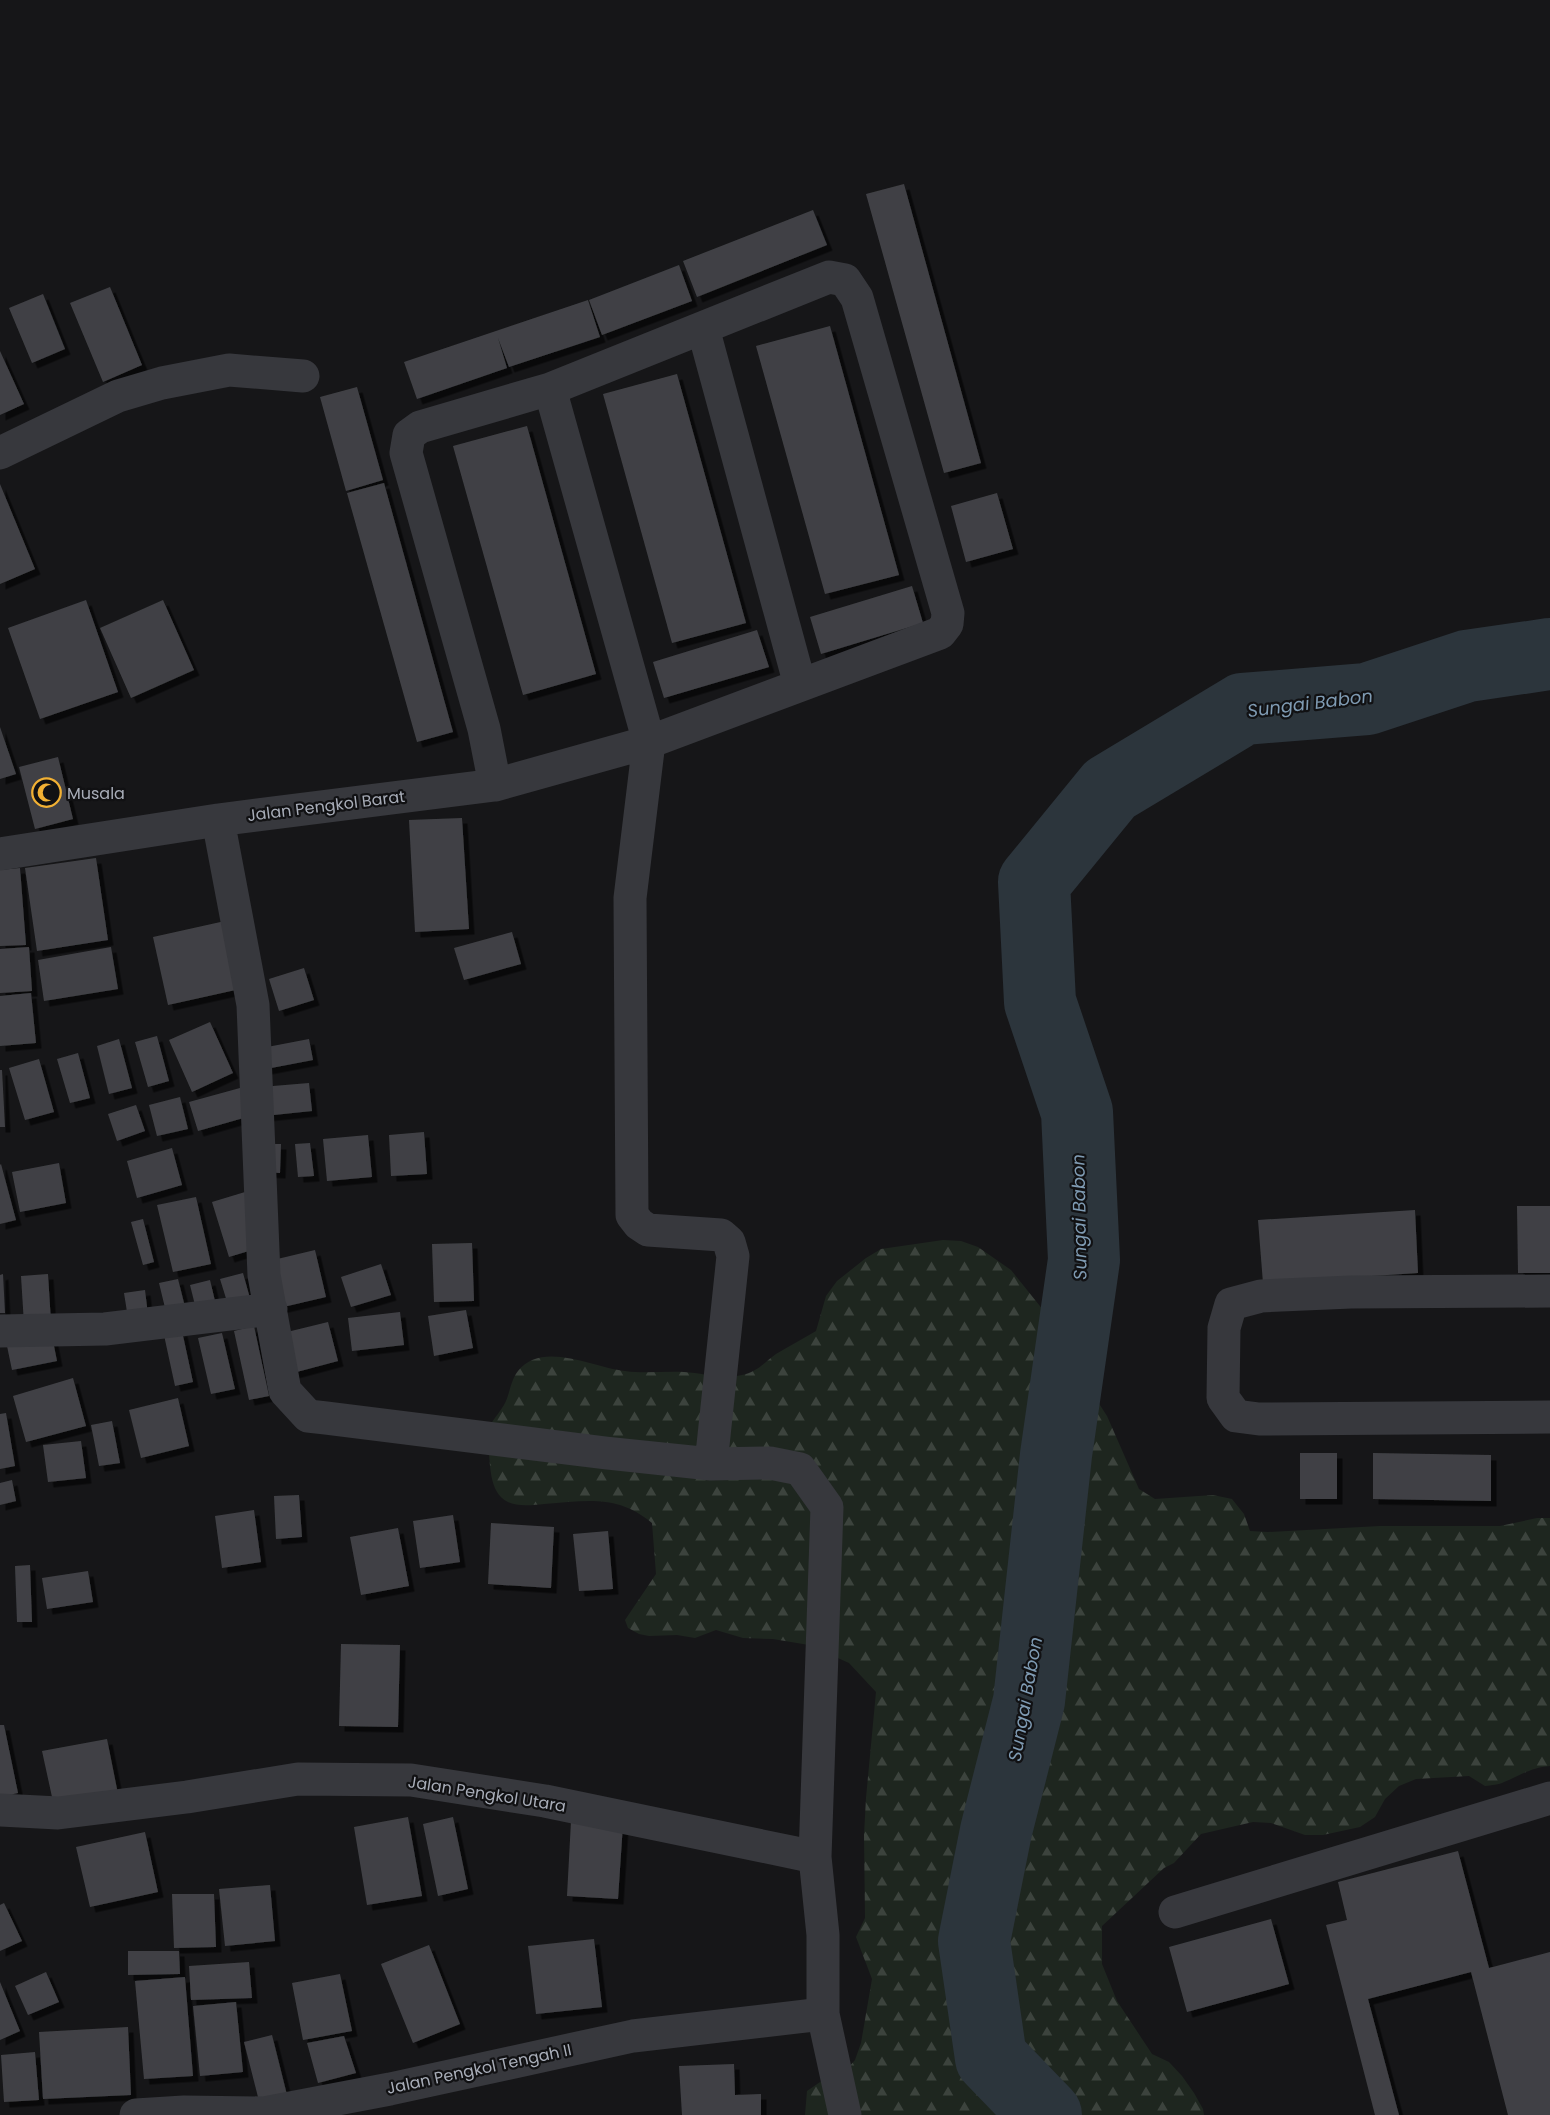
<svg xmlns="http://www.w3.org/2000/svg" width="1550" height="2115" font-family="Poppins,sans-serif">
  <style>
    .forest { fill: url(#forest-firs) }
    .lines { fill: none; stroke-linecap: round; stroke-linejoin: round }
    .river { stroke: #2c353c; stroke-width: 72 }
    .building { fill: #404145; filter: url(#shadow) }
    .street { stroke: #37383d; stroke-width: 33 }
    .labels { text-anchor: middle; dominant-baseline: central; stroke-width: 4.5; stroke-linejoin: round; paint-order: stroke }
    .poi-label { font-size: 16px; fill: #a8adb8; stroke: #111113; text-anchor: start }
    .street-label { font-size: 16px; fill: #a8adb8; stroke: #111113 }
    .water-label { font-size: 18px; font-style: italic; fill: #7f9bb3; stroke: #111113 }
  </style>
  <defs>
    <pattern id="forest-firs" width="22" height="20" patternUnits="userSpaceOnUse" patternTransform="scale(1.5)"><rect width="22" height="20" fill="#1e261f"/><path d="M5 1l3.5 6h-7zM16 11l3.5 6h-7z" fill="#3c433d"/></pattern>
    <filter id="shadow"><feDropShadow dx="5.5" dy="5.5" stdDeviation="0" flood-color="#0009"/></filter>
  </defs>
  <rect width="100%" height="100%" fill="#161618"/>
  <!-- forest -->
  <path class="forest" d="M943,1240L961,1241L978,1247L1011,1270L1060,1331L1087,1385L1107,1416L1139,1489L1155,1499L1213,1495L1232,1499L1244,1514L1250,1531L1268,1532L1380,1526H1500L1537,1518H1550V1766C1529,1768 1522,1775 1504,1782C1499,1785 1491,1785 1485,1786L1469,1776L1416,1779L1399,1786L1385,1799L1375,1817L1360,1827L1323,1835H1305L1271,1823L1253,1822L1201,1834L1174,1863L1164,1868L1102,1926V1964L1117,2001L1152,2054L1169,2062L1182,2076L1194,2093L1203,2109L1204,2115H805L807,2091L823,2080L842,2075L855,2060L861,2043L872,1979L856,1937L865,1918L864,1835L866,1798L876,1692L849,1663L809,1645L773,1639L743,1638L716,1630L695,1638L677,1635L649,1636L639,1634L628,1628L625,1620L656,1574L652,1523C617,1494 587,1501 544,1504C534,1505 518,1507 508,1502C488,1492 491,1464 488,1445C485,1425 495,1420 504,1405C510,1395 510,1381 518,1371C542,1340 594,1368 625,1371C644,1374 664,1371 684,1372C703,1373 723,1380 742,1375C757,1372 765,1362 776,1354C789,1346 803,1339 816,1331L826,1296L837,1281L866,1258L881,1249Z"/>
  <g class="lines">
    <!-- river -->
    <path class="river" d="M1046,2115L991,2058L974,1941L996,1831L1029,1701L1056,1455L1084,1260L1077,1112L1040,1002L1034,882L1110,789L1243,709L1367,699L1467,666L1550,654"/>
  </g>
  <!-- building -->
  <path class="building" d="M904,184L981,463L944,473L866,194Z
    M813,210L827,245L697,297L683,261Z
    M679,265L692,301L602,335L589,300Z
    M110,287L142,365L103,382L70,303Z
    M43,294L65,349L32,363L9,308Z
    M588,300L600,337L509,367L498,338L507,368L417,399L404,362Z
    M830,326L899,575L825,594L756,346Z
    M0,351L24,404L0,415Z
    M677,374L746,623L672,643L603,394Z
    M357,387L383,480L346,491L320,397Z
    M527,426L596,674L523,695L453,446Z
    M384,483L453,732L417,742L347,493Z
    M0,484L35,569L0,584Z
    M997,493L1013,549L966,562L951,506Z
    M912,586L923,623L821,654L810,617Z
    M86,600L118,692L40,719L8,628Z
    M163,600L194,670L131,698L100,628Z
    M757,630L769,667L664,698L653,662Z
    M0,727L16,774L0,779Z
    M58,757L73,819L35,829L19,767Z
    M462,818L469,929L415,932L409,820Z
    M96,858L108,940L37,951L25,868Z
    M20,868L26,945L0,946V870Z
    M225,921L240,989L168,1005L153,937Z
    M512,932L521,964L464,980L454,948Z
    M29,947L32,991L0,993V949Z
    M111,947L118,989L44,1001L38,960Z
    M304,968L314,1000L279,1011L269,979Z
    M31,993L36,1043L0,1046V996Z
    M210,1022L233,1073L192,1092L169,1040Z
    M157,1036L169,1081L148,1087L135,1042Z
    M119,1039L132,1088L109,1094L97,1046Z
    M309,1039L313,1060L266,1069L262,1048Z
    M78,1053L90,1098L70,1103L57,1059Z
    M39,1059L54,1112L25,1120L9,1068Z
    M0,1070H2L5,1127H0Z
    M309,1083L312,1111L264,1116L261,1087Z
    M240,1088L247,1117L198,1131L189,1102Z
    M180,1097L188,1129L157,1136L149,1105Z
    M136,1105L145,1131L117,1141L108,1114Z
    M424,1132L427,1174L391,1176L389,1135Z
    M368,1135L372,1177L327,1181L323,1139Z
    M310,1143L314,1176L298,1177L295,1144Z
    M264,1144H281L280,1173L263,1172Z
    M172,1148L182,1185L137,1198L127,1161Z
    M59,1163L66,1203L20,1212L12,1172Z
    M1,1164L16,1220L0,1224V1165Z
    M245,1192L262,1247L229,1257L212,1202Z
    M196,1197L211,1264L173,1272L157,1205Z
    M1517,1206H1550V1273H1518Z
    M1415,1210L1418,1273L1263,1283L1258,1220Z
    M143,1219L154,1262L143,1265L131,1222Z
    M472,1243L474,1301L434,1302L432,1244Z
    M315,1250L326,1297L279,1308L269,1261Z
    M381,1264L391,1295L351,1307L341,1277Z
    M243,1273L251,1302L229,1308L220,1279Z
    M3,1274L5,1313H0V1275Z
    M48,1274L51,1322L24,1324L21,1276Z
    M178,1279L186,1311L167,1316L159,1283Z
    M210,1280L215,1301L195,1305L190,1285Z
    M145,1290L148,1315L128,1318L124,1293Z
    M466,1310L473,1348L434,1356L428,1316Z
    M400,1312L404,1345L352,1351L348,1318Z
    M328,1322L338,1361L293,1373L283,1333Z
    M254,1326L269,1396L249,1400L234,1331Z
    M182,1331L193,1382L175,1386L164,1335Z
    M222,1333L235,1389L211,1394L198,1338Z
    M52,1336L57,1361L12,1370L7,1346Z
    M73,1378L86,1426L26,1442L13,1396Z
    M178,1398L189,1446L141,1458L129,1410Z
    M6,1413L15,1466L0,1469V1414Z
    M112,1421L120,1463L99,1466L91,1425Z
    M81,1441L86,1478L48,1482L43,1445Z
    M1300,1453H1337V1499H1300Z
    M1373,1453L1491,1455V1501L1373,1499Z
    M12,1480L16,1501L0,1505V1483Z
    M299,1495L302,1537L276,1539L274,1496Z
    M254,1510L261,1562L222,1568L215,1516Z
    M453,1515L460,1562L420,1568L413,1521Z
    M491,1523L554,1527L551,1588L488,1584Z
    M398,1528L409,1586L361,1595L350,1537Z
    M608,1531L613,1589L579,1591L573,1534Z
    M30,1565L32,1622H17L15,1566Z
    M88,1571L93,1602L47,1609L42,1578Z
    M341,1644L400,1645L398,1727L339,1726Z
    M0,1725H4L18,1793L0,1797Z
    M107,1739L118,1794L54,1806L42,1751Z
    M408,1817L422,1896L367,1905L354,1827Z
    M453,1817L468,1889L438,1896L423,1824Z
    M571,1821L623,1824L618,1899L567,1896Z
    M145,1832L158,1892L90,1907L76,1847Z
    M1458,1851L1489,1968L1550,1952V2115H1508L1471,1972L1368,1999L1399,2115H1375L1326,1925L1347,1920L1338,1882Z
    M270,1885L275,1941L225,1946L219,1889Z
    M172,1894H214L216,1947L174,1948Z
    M4,1903L22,1941L0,1951V1905Z
    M1271,1919L1289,1984L1187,2012L1169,1947Z
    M594,1939L602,2007L536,2014L528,1946Z
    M429,1945L460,2024L413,2043L381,1964Z
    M128,1951H179L180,1974L128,1975Z
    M249,1962L252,1998L191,2000L189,1966Z
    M46,1972L59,2002L28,2015L15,1986Z
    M340,1974L352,2031L303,2040L292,1983Z
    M185,1977L193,2076L144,2079L135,1981Z
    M0,1982L20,2031L0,2040Z
    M236,2002L243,2072L200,2076L193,2006Z
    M128,2027L131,2095L43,2099L39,2032Z
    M272,2035L287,2095L259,2101L244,2042Z
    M344,2036L356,2073L318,2083L307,2043Z
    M35,2052L39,2100L4,2102L1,2055Z
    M734,2064L735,2095L761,2094V2115H682L679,2066Z"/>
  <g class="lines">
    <!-- street -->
    <path class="street" d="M703,328L800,685
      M0,453L118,396L162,383L229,370L303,376
      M495,785L484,729L406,453L409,435L420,427L550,389L649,742L630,898L632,1215L639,1224L648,1230L721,1235L729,1242L733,1256L711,1464
      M218,820L253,1005L264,1275L285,1391L308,1416L326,1418L606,1453L711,1464L770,1463L800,1469L827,1507L815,1857
      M0,854L218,820L495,785L649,742L940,633L947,624L948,613L857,298L845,280L829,277L550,389
      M1550,1291L1351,1292L1261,1296L1231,1304L1224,1328L1223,1398L1236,1416L1259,1419L1550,1417
      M0,1331L105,1329L271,1309
      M0,1810L58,1813L187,1797L298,1779L411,1780L545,1801L815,1857L823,1935V2014L845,2115
      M1175,1912L1550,1798
      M136,2115L184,2112L264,2113L390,2089L633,2036L823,2014"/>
  </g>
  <!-- icons -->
  <defs>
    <symbol id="mosque-ring" viewBox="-11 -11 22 22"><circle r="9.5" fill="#111113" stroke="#f2b134" stroke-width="1.5"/><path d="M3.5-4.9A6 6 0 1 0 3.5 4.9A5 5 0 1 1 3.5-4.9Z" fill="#f2b134"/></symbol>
  </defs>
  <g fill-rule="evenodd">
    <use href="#mosque-ring" x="30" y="776" width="33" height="33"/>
  </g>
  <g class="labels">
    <!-- poi labels -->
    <g class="poi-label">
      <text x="67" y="793">Musala</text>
    </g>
    <!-- street labels -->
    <g class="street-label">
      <text transform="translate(326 806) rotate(-7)">Jalan Pengkol Barat</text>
      <text transform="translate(487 1794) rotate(9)">Jalan Pengkol Utara</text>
      <text transform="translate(479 2069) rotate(-12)">Jalan Pengkol Tengah II</text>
    </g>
    <!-- water labels -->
    <g class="water-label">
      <text transform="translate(1310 703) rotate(-7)">Sungai Babon</text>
      <text transform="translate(1079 1217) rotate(-91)">Sungai Babon</text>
      <text transform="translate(1025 1699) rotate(-80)">Sungai Babon</text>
    </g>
  </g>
</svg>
